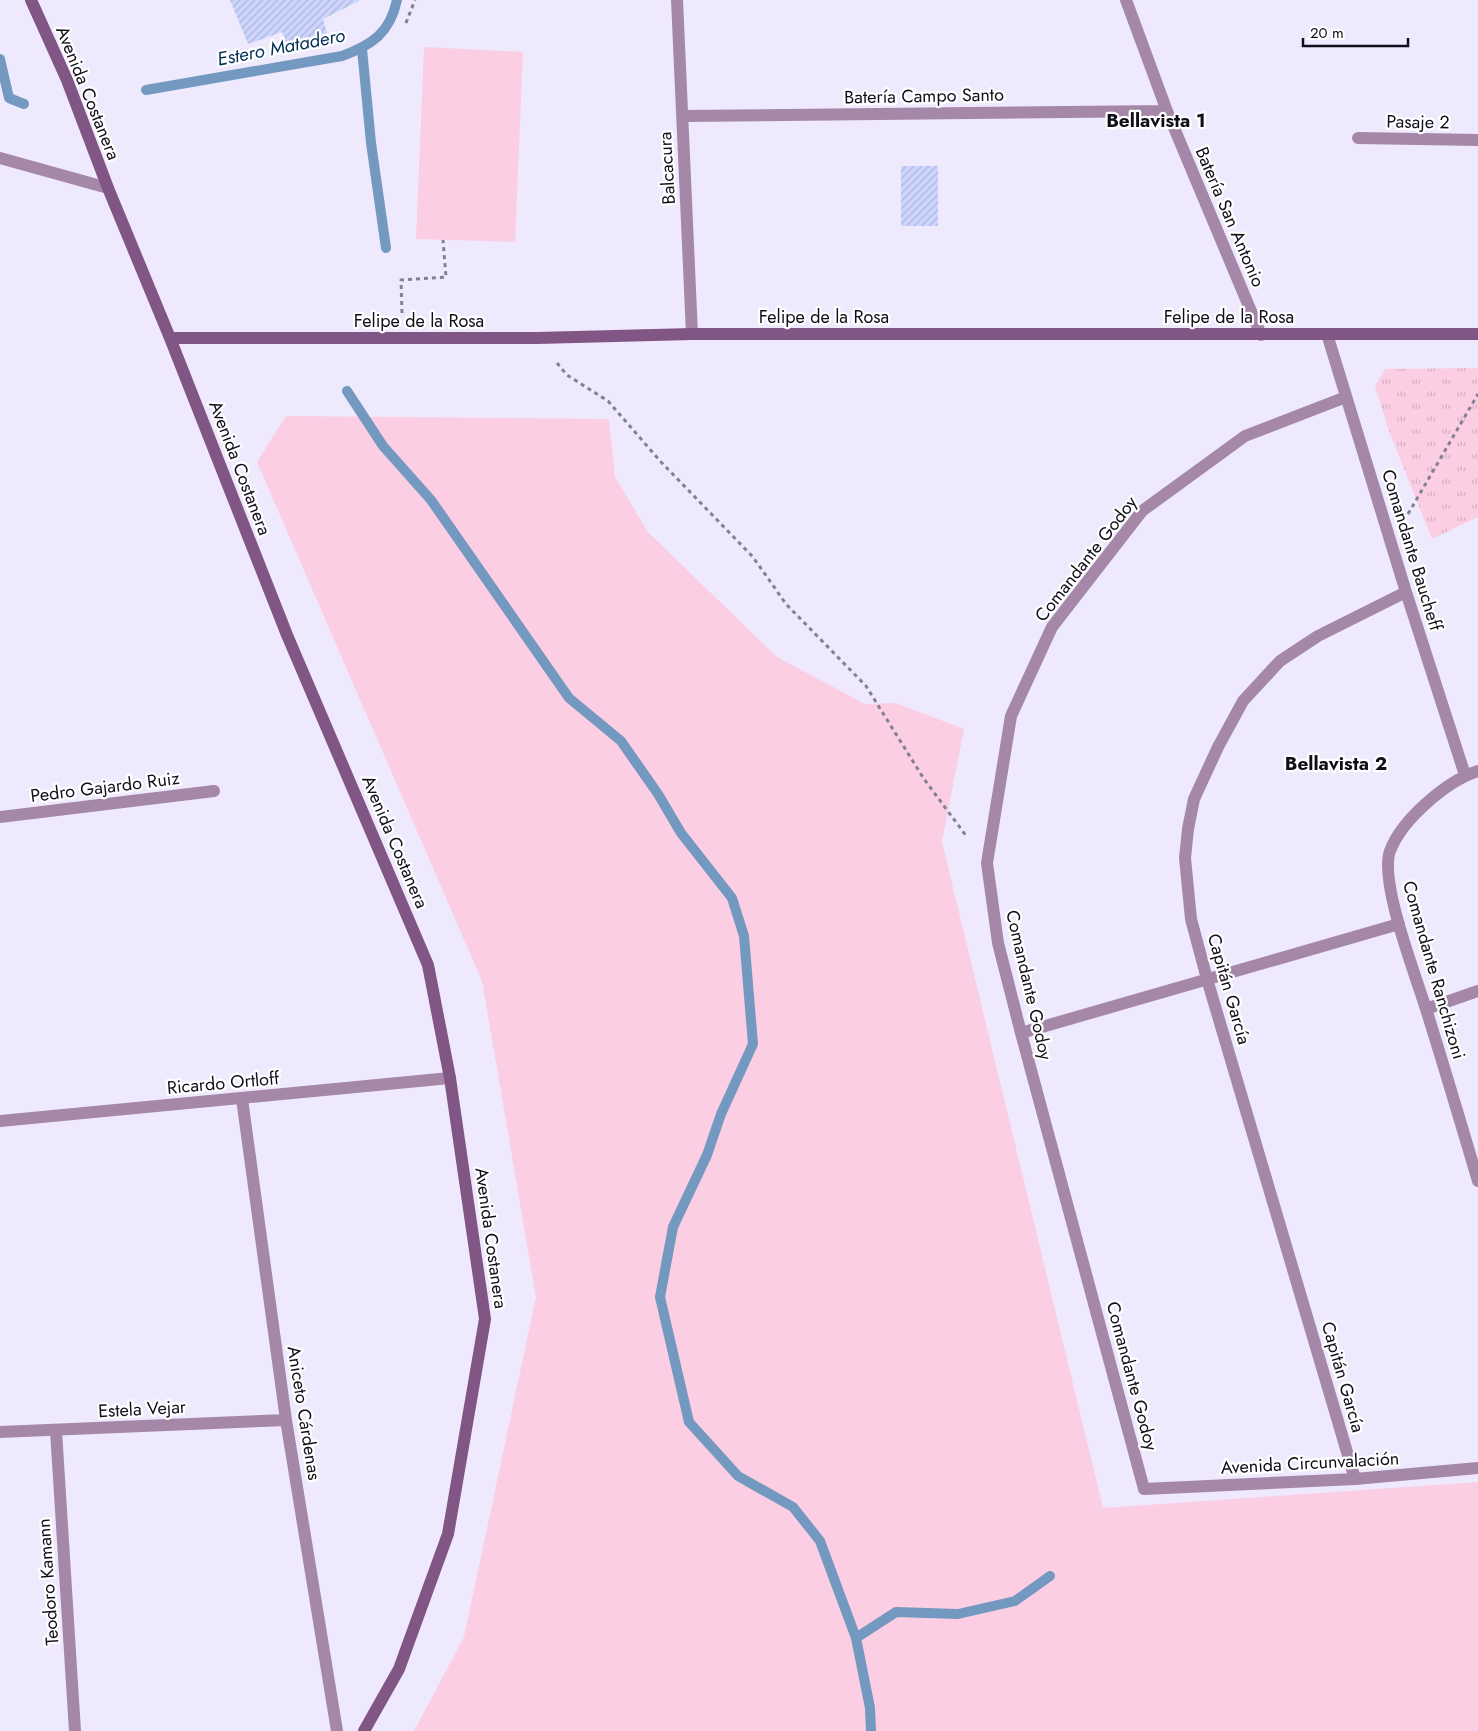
<svg xmlns="http://www.w3.org/2000/svg" width="1478" height="1731" font-family="Jost,sans-serif">
  <style>
    .grass { fill: #fbcee3 }
    .park { fill: url(#park-tufts) }
    .lines { fill: none; stroke-linecap: round; stroke-linejoin: round }
    .stream { stroke: #7499c0; stroke-width: 10 }
    .building { fill: url(#building-hatch) }
    .path { stroke: #858091; stroke-width: 3; stroke-dasharray: 4 4; stroke-linecap: butt }
    .street { stroke: #a587a8; stroke-width: 12 }
    .secondary { stroke: #815685; stroke-width: 12 }
    .labels { text-anchor: middle; dominant-baseline: central; stroke-width: 4.5; stroke-linejoin: round; paint-order: stroke }
    .street-label { font-size: 18px; fill: #120e19; stroke: #fff }
    .water-label { font-size: 19px; font-style: italic; fill: #032f54; stroke: #fff }
    .neighbourhood-label { font-size: 19px; font-weight: bold; fill: #120e19; stroke: #fff }
  </style>
  <defs>
    <pattern id="park-tufts" width="24" height="20" patternUnits="userSpaceOnUse" patternTransform="scale(1.25)"><rect width="24" height="20" fill="#fbcee3"/><path d="M3 7l-1-3M5 7V3M7 7l1-3M15 17l-1-3M17 17v-4M19 17l1-3" fill="none" stroke="#d6b0c2"/></pattern>
    <pattern id="building-hatch" width="6" height="6" patternUnits="userSpaceOnUse" patternTransform="scale(1.25)"><rect width="6" height="6" fill="#cbd5fd"/><path d="M-1 1l2-2M0 6l6-6M5 7l2-2" fill="none" stroke="#adb6d8"/></pattern>
  </defs>
  <rect width="100%" height="100%" fill="#efe9fe"/>
  <!-- grass -->
  <path class="grass" d="M424,47L523,52L515,242L416,239Z
    M286,416L609,419L615,477L648,532L777,657L865,704L896,703L964,729L942,842L1103,1508L1478,1482V1731H414L464,1637L536,1297L482,981L257,462Z"/>
  <!-- park -->
  <path class="park" d="M1478,368V517L1432,539L1389,431L1375,386L1385,369Z"/>
  <g class="lines">
    <!-- stream -->
    <path class="stream" d="M362,49L371,143L386,248
      M0,59L9,98L24,104
      M146,90L342,56C372,45 390,33 397,0
      M347,391L383,446L431,500L569,698L621,741L658,794L681,833L732,898L744,936L753,1044L721,1114L707,1155L673,1227L660,1297L689,1422L738,1476L793,1507L820,1541L856,1638L870,1708L871,1731
      M856,1638L896,1612L958,1614L1015,1601L1050,1576"/>
  </g>
  <!-- building -->
  <path class="building" d="M230,0H358L359,1L323,19L327,33L288,49L282,32L248,44Z
    M901,166H938V226H901Z"/>
  <g class="lines">
    <!-- path -->
    <path class="path" d="M406,23L415,0
      M402,313L401,280L446,277L443,240
      M557,363L567,375L608,401L661,462L753,557L786,604L866,686L924,779L967,837
      M1408,514L1478,394"/>
    <!-- street -->
    <path class="street" d="M677,0L692,334
      M1126,0L1167,111L1261,335
      M682,116L1167,111
      M1358,138L1478,140
      M0,158L108,188
      M1327,334L1406,592L1465,775
      M1346,397L1245,436L1142,511L1052,627L1011,716L987,863L998,943L1021,1033L1144,1489L1355,1479L1478,1468
      M1478,771C1447,781 1402,819 1390,851C1379,882 1416,976 1426,1009C1444,1066 1461,1124 1478,1181
      M0,817L214,791
      M1426,1009L1478,991
      M1021,1033L1399,924
      M242,1099L286,1420L337,1731
      M0,1121L450,1078
      M56,1431L75,1731
      M0,1432L286,1420
      M1355,1479L1207,979L1191,919L1185,858L1188,829L1194,799L1218,747L1243,701L1280,661L1318,636L1406,592"/>
    <!-- secondary -->
    <path class="secondary" d="M31,0L67,80L108,188L170,338L287,635L428,965L450,1078L485,1319L448,1534L399,1669L364,1731
      M170,338H537L692,334H1478"/>
  </g>
  <g class="labels">
    <!-- street labels -->
    <g class="street-label">
      <text transform="translate(88 93) rotate(68)">Avenida Costanera</text>
      <text transform="translate(924 96) rotate(-1)">Batería Campo Santo</text>
      <text transform="translate(1418 122) rotate(1)">Pasaje 2</text>
      <text transform="translate(667 168) rotate(-93)">Balcacura</text>
      <text transform="translate(1230 217) rotate(67)">Batería San Antonio</text>
      <text x="824" y="317">Felipe de la Rosa</text>
      <text x="1229" y="317">Felipe de la Rosa</text>
      <text x="419" y="321">Felipe de la Rosa</text>
      <text transform="translate(240 468) rotate(69)">Avenida Costanera</text>
      <text transform="translate(1412 550) rotate(73)">Comandante Baucheff</text>
      <text transform="translate(1086 559) rotate(-52)">Comandante Godoy</text>
      <text transform="translate(105 787) rotate(-7)">Pedro Gajardo Ruiz</text>
      <text transform="translate(395 842) rotate(67)">Avenida Costanera</text>
      <text transform="translate(1434 970) rotate(74)">Comandante Ranchizoni</text>
      <text transform="translate(1029 985) rotate(77)">Comandante Godoy</text>
      <text transform="translate(1229 989) rotate(74)">Capitán García</text>
      <text transform="translate(223 1083) rotate(-5)">Ricardo Ortloff</text>
      <text transform="translate(491 1238) rotate(82)">Avenida Costanera</text>
      <text transform="translate(1132 1376) rotate(75)">Comandante Godoy</text>
      <text transform="translate(1343 1377) rotate(74)">Capitán García</text>
      <text transform="translate(142 1409) rotate(-3)">Estela Vejar</text>
      <text transform="translate(304 1413) rotate(81)">Aniceto Cárdenas</text>
      <text transform="translate(1310 1463) rotate(-3)">Avenida Circunvalación</text>
      <text transform="translate(48 1582) rotate(-94)">Teodoro Kamann</text>
    </g>
    <!-- water labels -->
    <g class="water-label">
      <text transform="translate(281 47) rotate(-11)">Estero Matadero</text>
    </g>
    <!-- neighbourhood labels -->
    <g class="neighbourhood-label">
      <text x="1156" y="120">Bellavista 1</text>
      <text x="1336" y="763">Bellavista 2</text>
    </g>
  </g>
  <!-- scale -->
  <path d="M1303 38v8h105v-8" fill="none" stroke="#120e19" stroke-width="2.5"/>
  <text x="1310" y="38" font-size="15" fill="#120e19" stroke="#ffffff" stroke-width="4" paint-order="stroke">20 m</text>
</svg>
